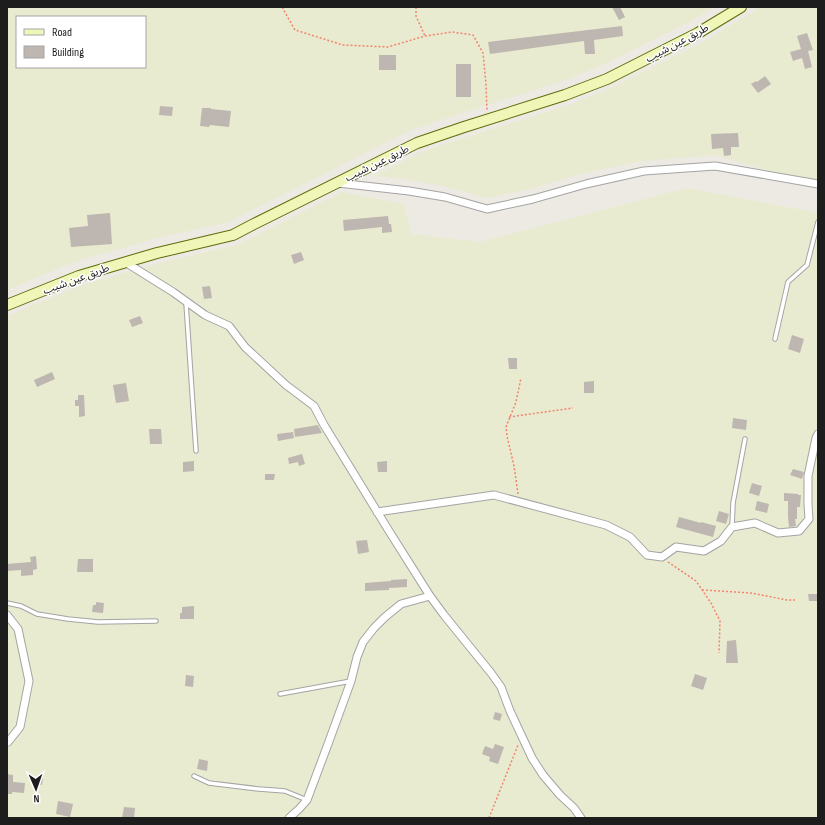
<svg xmlns="http://www.w3.org/2000/svg" width="825" height="825" font-family="'Sofia Sans Condensed','Noto Sans Arabic',sans-serif">
  <style>
    .farmland { fill: #e8ebcf; fill-rule: evenodd }
    .building { fill: #beb6b0 }
    .lines { fill: none; stroke-linecap: round; stroke-linejoin: round }
    .lane-casing { stroke: #a4a4a4; stroke-width: 5.5 }
    .street-casing { stroke: #a4a4a4; stroke-width: 9 }
    .secondary-casing { stroke: #5d6d0a; stroke-width: 12 }
    .path { stroke: #f2836f; stroke-width: 1.5; stroke-dasharray: 2 2; stroke-linecap: butt }
    .lane { stroke: #fff; stroke-width: 3.5 }
    .street { stroke: #fff; stroke-width: 7 }
    .secondary { stroke: #eff6b8; stroke-width: 10 }
    .labels { text-anchor: middle; dominant-baseline: central; stroke-width: 3; stroke-linejoin: round; paint-order: stroke }
    .street-label { font-size: 11px; fill: #1d1d1d; stroke: #fff }
  </style>
  <rect width="100%" height="100%" fill="#edeae3"/>
  <!-- farmland -->
  <path class="farmland" d="M7,7H714L691,21L601,66L560,82L459,114L411,130L228,222L154,239L74,262L7,290ZM17,17H145V67H17Z
    M761,7H818V182L786,176L715,155L642,161L584,173L530,189L487,198L447,187L411,180L374,176L421,152L467,137L569,105L611,88L703,42Z
    M687,188L818,213V818H7V316L82,285L160,263L237,245L342,192L404,204L411,234L480,242Z"/>
  <!-- building -->
  <path class="building" d="M612,7H620L625,17L619,20Z
    M622,26L623,36L594,40L595,54H585L584,41L490,54L488,42Z
    M807,33L813,50L808,51L812,67L805,69L802,58L793,61L790,52L801,49L797,36Z
    M379,55H396V70H379Z
    M456,64H471V97H456Z
    M765,76L771,84L758,93L751,84L756,81L757,82Z
    M160,106L173,107L172,116L159,115Z
    M202,108H211V109L231,111L229,127L210,125L209,127L200,126Z
    M738,133L739,147H731V155L724,156L723,148L712,149L711,134Z
    M110,213L112,244L71,247L69,228L88,226L87,215Z
    M388,216L389,224H391L392,232L382,233V227L344,231L343,220Z
    M301,252L304,260L294,264L291,255Z
    M210,286L212,298L204,299L202,287Z
    M140,316L143,323L132,327L129,320Z
    M792,335L804,339L800,353L788,349Z
    M508,358H517V369H509Z
    M52,372L55,379L37,387L34,380Z
    M594,381V393H584V382Z
    M126,383L129,401L116,403L113,385Z
    M78,395H84L85,416L79,417V406H75V400H78Z
    M733,418L747,420L746,430L732,428Z
    M318,425L322,433L295,437L294,429Z
    M149,429H161L162,444H150Z
    M293,432L294,438L278,441L277,434Z
    M302,454L305,464L299,466L298,462L289,464L288,458Z
    M194,461V471L183,472V462Z
    M387,461V472H378L377,462Z
    M793,469L804,472L802,479L790,475Z
    M265,474H275L274,480H265Z
    M752,483L762,486L759,496L749,493Z
    M784,493L798,494V495H801L800,507H797V519H795L796,526L789,527L788,517V501H784Z
    M757,501L769,504L767,513L755,510Z
    M719,511L729,514L726,524L716,521Z
    M679,517L701,523V522L716,526L713,537L676,527Z
    M367,540L369,552L358,554L356,541Z
    M36,556L37,569L33,570V575L21,576V570L7,571V564L31,562L30,557Z
    M78,559H93V572H77Z
    M407,579V587L389,588V590L365,591V583L391,581V580Z
    M808,594H818V601H809Z
    M96,602L104,603L103,613L92,612L93,605H96Z
    M194,606V619H180V613H182V607Z
    M736,640L738,663H726L727,641Z
    M695,674L707,678L703,690L691,686Z
    M186,675L194,676L193,687L185,686Z
    M495,712L502,714L500,721L493,719Z
    M495,744L504,747L498,764L489,761L490,757L482,754L485,746L493,749Z
    M199,759L208,761L207,771L197,769Z
    M7,774L13,775V782L25,783L24,793L12,792V794H7Z
    M34,777L43,778L42,785L34,784Z
    M58,801L73,804L70,817L56,814Z
    M124,807L135,808L134,818H122Z"/>
  <g class="lines">
    <defs>
      <path id="lane" d="M186,303L196,451
        M775,339L788,282L807,265L818,222
        M732,527L733,503L745,439
        M7,603L21,606L37,614L68,619L98,622L156,621
        M280,694L351,681
        M194,776L209,783L259,789L285,791L307,800"/>
      <path id="street" d="M338,183L409,191L445,197L487,209L533,199L586,184L644,171L715,166L818,184
        M125,262L173,292L205,315L229,326L245,347L286,385L314,406L324,425L389,531L430,596L401,604L385,617L374,628L363,642L357,657L351,681L328,744L307,800L299,809L289,818
        M377,512L494,495L606,525L630,537L647,555L662,557L676,547L704,551L721,541L732,527L755,523L778,533L799,531L809,519L808,505V476L816,438L818,434
        M430,596L444,615L491,673L501,687L510,711L532,758L543,775L560,795L574,808L581,818
        M7,615L18,629L29,681L20,727L8,742L7,741"/>
      <path id="secondary" d="M7,305L79,276L157,253L233,235L252,225L417,143L464,127L565,95L607,79L698,33L741,7"/>
    </defs>
    <!-- lane casing -->
    <use href="#lane" class="lane-casing"/>
    <!-- street casing -->
    <use href="#street" class="street-casing"/>
    <!-- secondary casing -->
    <use href="#secondary" class="secondary-casing"/>
    <!-- path -->
    <path class="path" d="M283,7V9L295,30L343,45L388,47L425,36L452,32L473,35L483,53L486,84L487,111
      M416,7V16L425,36
      M509,417L573,408
      M518,494L514,466L507,436L506,427L516,402L521,378
      M668,562L696,581L711,603L720,621L719,653
      M702,590L751,593L787,600H795
      M489,818L518,745"/>
    <!-- lane -->
    <use href="#lane" class="lane"/>
    <!-- street -->
    <use href="#street" class="street"/>
    <!-- secondary -->
    <use href="#secondary" class="secondary"/>
  </g>
  <g class="labels">
    <!-- street labels -->
    <g class="street-label">
      <text transform="translate(677 43) rotate(-28)">طريق عين شيب</text>
      <text transform="translate(377 163) rotate(-26)">طريق عين شيب</text>
      <text transform="translate(76 279) rotate(-20)">طريق عين شيب</text>
    </g>
  </g>
  <!-- border -->
  <rect width="825" height="825" fill="none" stroke="#1d1d1d" stroke-width="16"/>
  <!-- legend -->
  <rect x="16" y="16" width="130" height="52" fill="#ffffff" stroke="#a5a5a5"/>
  <rect x="24" y="29" width="20" height="6" fill="#eff6b8" stroke="#a5a5a5"/>
  <text x="52" y="36" font-size="12" fill="#1d1d1d">Road</text>
  <rect x="24" y="46" width="20" height="12" fill="#beb6b0" stroke="#a5a5a5"/>
  <text x="52" y="56" font-size="12" fill="#1d1d1d">Building</text>
  <!-- north arrow -->
  <g transform="translate(36 789) rotate(178)" stroke="#ffffff" stroke-width="3" paint-order="stroke">
  <path d="M0-3L7 15L0 10L-7 15Z" fill="#1d1d1d"/>
  <text y="-6" font-size="11" font-weight="bold" text-anchor="middle" fill="#1d1d1d">N</text>
  </g>
</svg>
